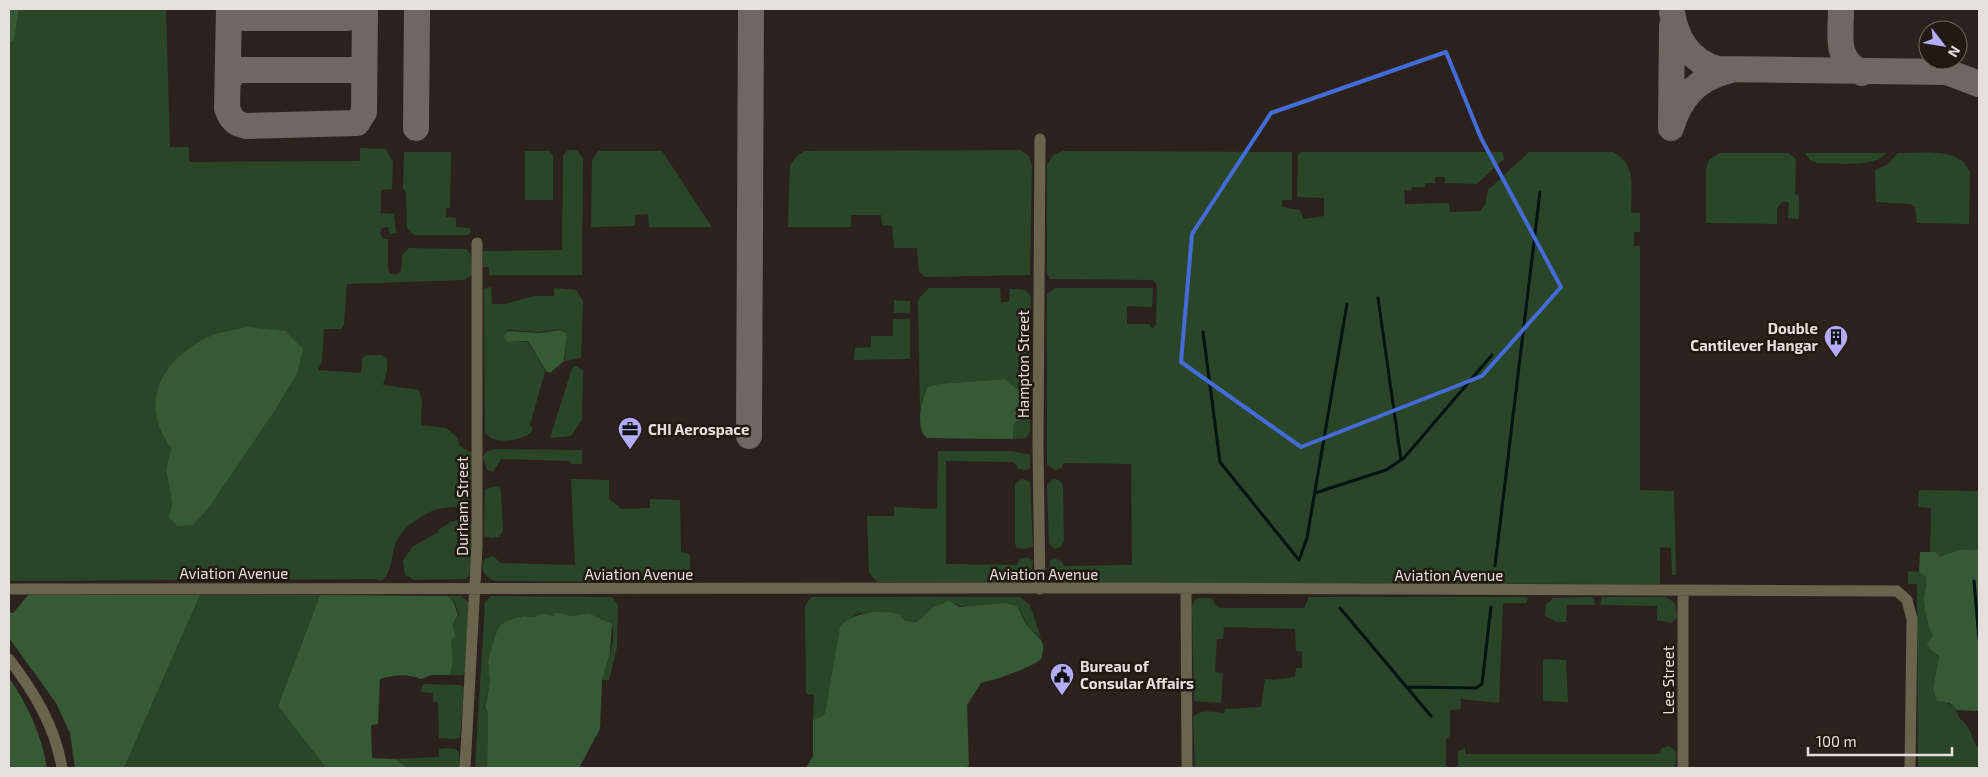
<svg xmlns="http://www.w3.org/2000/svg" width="1988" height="777" font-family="'Exo 2',sans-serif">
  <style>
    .green { fill: #2a4629; fill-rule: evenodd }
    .forest { fill: #365a35 }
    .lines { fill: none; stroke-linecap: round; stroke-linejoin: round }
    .stream { stroke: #001415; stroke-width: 3 }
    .taxiway { stroke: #706762; stroke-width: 26 }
    .minor { stroke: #6a634e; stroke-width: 11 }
    .marked { fill: none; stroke: #456bd9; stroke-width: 4; stroke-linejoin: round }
    .labels { text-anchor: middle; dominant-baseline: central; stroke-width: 5; stroke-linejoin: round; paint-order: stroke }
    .poi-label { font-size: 15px; font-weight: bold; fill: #e6dfdb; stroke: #221913; text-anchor: start }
    .street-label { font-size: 15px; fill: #e6dfdb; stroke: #221913 }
  </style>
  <rect width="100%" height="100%" fill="#2c221d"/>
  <!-- green -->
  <path class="green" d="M19,9H166L170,147H189V162L360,161V148L386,149L393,162L392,189L381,190V213L394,214L396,233L390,234L388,227L382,228L380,233L383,239H388V270L391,274H398L401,271L402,255L409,248L466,249L471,254L472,275L464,280L347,284L344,325L341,329H324L322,361L318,370L361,373L362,359L366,355H382L387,359V371L383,385L419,390L422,402L421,425L446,428L457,437L460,446L472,453L470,499C461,509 450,506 438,509C427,512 416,520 407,527C387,543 397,569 381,581L377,579L9,581V43L14,39ZM297,374L276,409L210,506L169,517L172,502L166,470L171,448C160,427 153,413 158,390Z
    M568,150H577L583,159L582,275H489V267H483V251L562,250L563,156Z
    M1020,150L1029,156L1032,166L1030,275L925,277L919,272L917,248H894L892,226L882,225L881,215H851V227H788L790,165L798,155L805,151Z
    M525,151H549L553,155V200H525Z
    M598,151H662L712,227H649L648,214L635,215V226L591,227L592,161Z
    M1063,151L1292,152V200H1282V207L1300,210L1304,219L1324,216V198L1297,197L1298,155L1300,152H1503L1504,159L1477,184L1445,183V177H1435V183H1425V187H1412L1411,190H1404L1405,204L1449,203L1450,212L1480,211L1485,205L1488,190L1529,152H1613C1637,163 1631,191 1631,213H1640V232H1634V246H1640V490L1674,491L1676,575H1672L1671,548L1660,547V584L1061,583C1051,578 1049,572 1050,561L1054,558L1061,561L1064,566L1132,565L1131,464L1064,463L1061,468L1056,470L1047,465V294L1055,288H1153L1152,307L1127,306V324H1149L1153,329L1156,325L1157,285L1153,280L1050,279L1047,273V165L1053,155Z
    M404,152H451L450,208H446V217L456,218V227L469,228L471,232L468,235H414L407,228L406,192L403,189Z
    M1720,153H1788L1796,159L1795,194L1799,196V219L1788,218L1789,202H1782L1777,208V224L1706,223V169L1709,160Z
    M1805,153H1886C1877,168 1834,163 1817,163L1810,160Z
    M1898,153C1921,153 1959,146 1970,172L1969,224L1917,223L1915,207L1910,204L1876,202L1875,170L1888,164Z
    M491,287L492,304H505L533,296H554V288L576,290L583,301L581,358L565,361L567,334L561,329L539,332L508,330L503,336L508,342H528L545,371L530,425L532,427V431C524,441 492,446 485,432L484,289Z
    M929,288H1000L1001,302H1009L1010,289C1018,289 1027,288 1031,297L1030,432L1026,438L1013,439L1014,424L1018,421L1004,379L939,384L929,387L923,398L920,409L918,302L920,297Z
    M894,300L910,301V313H894Z
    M893,319H910V359L854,360L855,348L871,347V336H893Z
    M576,366L583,370L582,420L571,436L550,438L572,368Z
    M496,449L582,450V464H571L570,461L501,459L493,472L487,470L483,457L487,451Z
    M938,451H1012L1030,455V468L1026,470L1019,469L1014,462L946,461V564L1017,565L1020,559L1027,557L1033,561C1032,573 1031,578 1019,583L877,582L869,573L867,516H894V507L937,509Z
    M571,479L609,480V498L621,509L650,508V499L680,500L681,552L688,553L690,556V579L683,582L495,581C485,578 479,568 485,559L493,556L501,563L575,565Z
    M1022,479L1030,481L1033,546L1026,549L1017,548L1015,544V484Z
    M1053,479L1059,480L1063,485L1064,542L1060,547L1054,549L1049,543L1047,485Z
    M496,486L500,487L501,491L503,531L499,537L492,538L484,536L485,489Z
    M1919,490L1979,491V549L1959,550L1940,558L1935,552H1930L1931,508L1918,507Z
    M464,518L471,523L473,528L471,573L466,579L414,580L405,575L403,561L412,547L438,532V530L451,522Z
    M1908,571L1919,572L1926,577C1927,585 1925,590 1924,597C1924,609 1927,626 1933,636L1930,650L1939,656L1933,689L1937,701C1950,703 1956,705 1959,718C1975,730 1969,739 1979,748V768L1918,767L1917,584H1908Z
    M200,595H320L278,706L326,768H124Z
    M448,596H461L469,602L465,673L462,675H450L453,660L451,641L455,637L453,624L459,615L454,601Z
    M491,596L612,597L618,605L617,647L609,680H602C607,663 617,642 612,624L589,613L572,616L556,612L553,616L542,613L535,617L524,616L508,620L500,625L495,636L488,662L490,682L484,707L488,716L487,768H475L485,602Z
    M811,597H1020L1030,605L1041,638L1029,628L1017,606C1001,603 966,611 956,604L932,608L917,622L905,621L899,614L858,613L840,626L825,714L813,720L814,695L806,694L805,606Z
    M1309,597H1527L1528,599L1526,603H1503L1499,703L1461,699V709L1450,710V736L1446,739V768H1195L1193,717C1202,709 1213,712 1224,713L1225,709L1261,707L1265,679L1274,680L1295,677L1296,668H1302V652L1296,651L1295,629L1224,627L1223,639H1217L1215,672L1223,673L1221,703L1194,701L1192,608L1194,601L1198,598H1212L1215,604L1220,608H1304Z
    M1591,597L1594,599L1595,605H1567L1566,622H1557L1545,616L1546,605L1553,598Z
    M1602,597H1666L1675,603L1677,617L1671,623L1657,620V606L1600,605Z
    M1543,659L1566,660L1568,702L1543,701Z
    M424,684L460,685L464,687L460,737L456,739L439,738L438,702H433V693L421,692L422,686Z
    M1669,746L1676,751V763L1674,768H1458V752L1465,748V754H1659L1662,748Z
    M446,748L455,749L459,752L460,768H408L395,759L439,757V749Z"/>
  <!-- forest -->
  <path class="forest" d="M9,9H19L14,40L9,43Z
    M247,327L285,331L303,349L297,374L276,409L210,506L193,525L177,526L169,517L172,502L166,470L171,448C136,400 165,356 213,335C223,331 236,330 247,327Z
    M561,330L567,334L564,361L550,373L546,371L528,341L508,342L503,336L508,331L539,333Z
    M1004,379L1022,393V416L1014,424L1013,439L927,438L923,434C917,419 921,401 928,387L939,384Z
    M1979,549V711L1957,710L1950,703L1937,701L1933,689L1939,656L1930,650L1927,643L1933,636C1927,626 1924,609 1924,597C1925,590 1927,585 1926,577L1919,572L1920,552H1935L1940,557L1959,550Z
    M28,595H200L124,768H75L70,733L56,703L9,638V612L13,613Z
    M320,595L448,596L453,601L458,615L453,624L455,637L451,641L453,660L450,675H431L421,679C407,673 394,675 380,679L378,724L371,725L372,758L395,759L408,768H326L278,706Z
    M949,601L960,607L1004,603L1017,606C1021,613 1024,622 1029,628C1040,640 1047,640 1041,659C1033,667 993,681 981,683L967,705L969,766L963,768H806L813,756V720L825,714L840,626C856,611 878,610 899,614L905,621L917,622L932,608Z
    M556,612L572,616L589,613L612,624L610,654L602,680L600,729L579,768H487L488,715L485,707L490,682L488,661L495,636L500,625L508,620L524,616L535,617L542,613L553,616Z
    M9,678C28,705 42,736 47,768H9Z"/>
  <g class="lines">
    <!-- stream -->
    <path class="stream" d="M1378,298L1401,460
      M1203,332L1220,462L1299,560L1307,538L1347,304
      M1315,493L1386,470L1404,458L1492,355
      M1495,566L1540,192
      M1974,581L1979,639
      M1340,608L1431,716
      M1407,687L1476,688L1482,684L1491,607"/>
    <!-- taxiway -->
    <path class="taxiway" d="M229,9L227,108C231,119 235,124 246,126L357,123L364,112L365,9
      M1841,9C1841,36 1834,59 1862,73
      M1672,13C1677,40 1689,60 1717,69L1947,72L1979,84
      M240,18H347
      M1672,26L1671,128C1680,98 1696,79 1728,71
      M228,81L233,73L240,70H351
      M416,128L417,9
      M749,436L751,9"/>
    <!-- minor -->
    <path class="minor" d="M1040,139L1038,446L1040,589
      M9,589L1141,588L1897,591L1907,600L1912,619L1910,768
      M1186,590L1187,768
      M1683,591V768
      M9,659C34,692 55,726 62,768
      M465,768L477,547V243"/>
  </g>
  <!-- marked area -->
  <path class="marked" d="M1446,52L1481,138L1561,287L1482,376L1301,447L1181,362L1192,234L1271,113Z"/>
  <!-- icons -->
  <defs>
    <symbol id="building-pin" viewBox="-11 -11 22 30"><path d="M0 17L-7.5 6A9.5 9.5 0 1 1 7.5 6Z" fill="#b3acf9" stroke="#221913"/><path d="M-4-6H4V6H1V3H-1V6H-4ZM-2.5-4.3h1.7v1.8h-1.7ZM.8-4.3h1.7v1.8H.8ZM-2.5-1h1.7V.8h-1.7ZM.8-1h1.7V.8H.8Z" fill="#111"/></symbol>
    <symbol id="office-pin" viewBox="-11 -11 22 30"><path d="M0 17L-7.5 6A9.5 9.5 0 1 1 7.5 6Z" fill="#b3acf9" stroke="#221913"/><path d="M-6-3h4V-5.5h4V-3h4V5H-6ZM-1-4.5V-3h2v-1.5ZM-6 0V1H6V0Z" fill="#111"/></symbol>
    <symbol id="civic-pin" viewBox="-11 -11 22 30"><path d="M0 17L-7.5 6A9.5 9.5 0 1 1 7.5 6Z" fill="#b3acf9" stroke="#221913"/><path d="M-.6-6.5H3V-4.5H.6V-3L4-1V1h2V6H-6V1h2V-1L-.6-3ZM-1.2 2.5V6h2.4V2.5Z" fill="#111"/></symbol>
  </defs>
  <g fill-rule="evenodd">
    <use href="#building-pin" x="1822" y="323" width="28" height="38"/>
    <use href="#office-pin" x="616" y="415" width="28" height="38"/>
    <use href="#civic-pin" x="1048" y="661" width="28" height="38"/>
  </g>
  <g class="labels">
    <!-- poi labels -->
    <g class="poi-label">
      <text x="1818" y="328" text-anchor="end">Double<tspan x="1818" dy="17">Cantilever Hangar</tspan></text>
      <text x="648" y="429">CHI Aerospace</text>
      <text x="1080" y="666">Bureau of<tspan x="1080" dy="17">Consular Affairs</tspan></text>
    </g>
    <!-- street labels -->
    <g class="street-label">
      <text transform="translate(1023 364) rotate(-90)">Hampton Street</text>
      <text transform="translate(462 506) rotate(-90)">Durham Street</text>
      <text x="234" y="573">Aviation Avenue</text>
      <text x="639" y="574">Aviation Avenue</text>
      <text x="1044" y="574">Aviation Avenue</text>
      <text x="1449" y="575">Aviation Avenue</text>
      <text transform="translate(1668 680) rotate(-90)">Lee Street</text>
    </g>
  </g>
  <!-- border -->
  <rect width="1988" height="777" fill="none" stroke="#e6dfdb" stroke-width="20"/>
  <!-- north arrow -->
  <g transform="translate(1943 45) rotate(121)"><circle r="24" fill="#221913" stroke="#706863"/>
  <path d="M0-4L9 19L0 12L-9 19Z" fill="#b3acf9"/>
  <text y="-8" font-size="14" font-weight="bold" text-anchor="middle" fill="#e6dfdb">N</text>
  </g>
  <!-- scale -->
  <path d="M1808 747v8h144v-8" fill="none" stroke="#e6dfdb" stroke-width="2.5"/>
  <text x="1816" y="747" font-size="15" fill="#e6dfdb" stroke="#221913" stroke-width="4" paint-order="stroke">100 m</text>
</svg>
